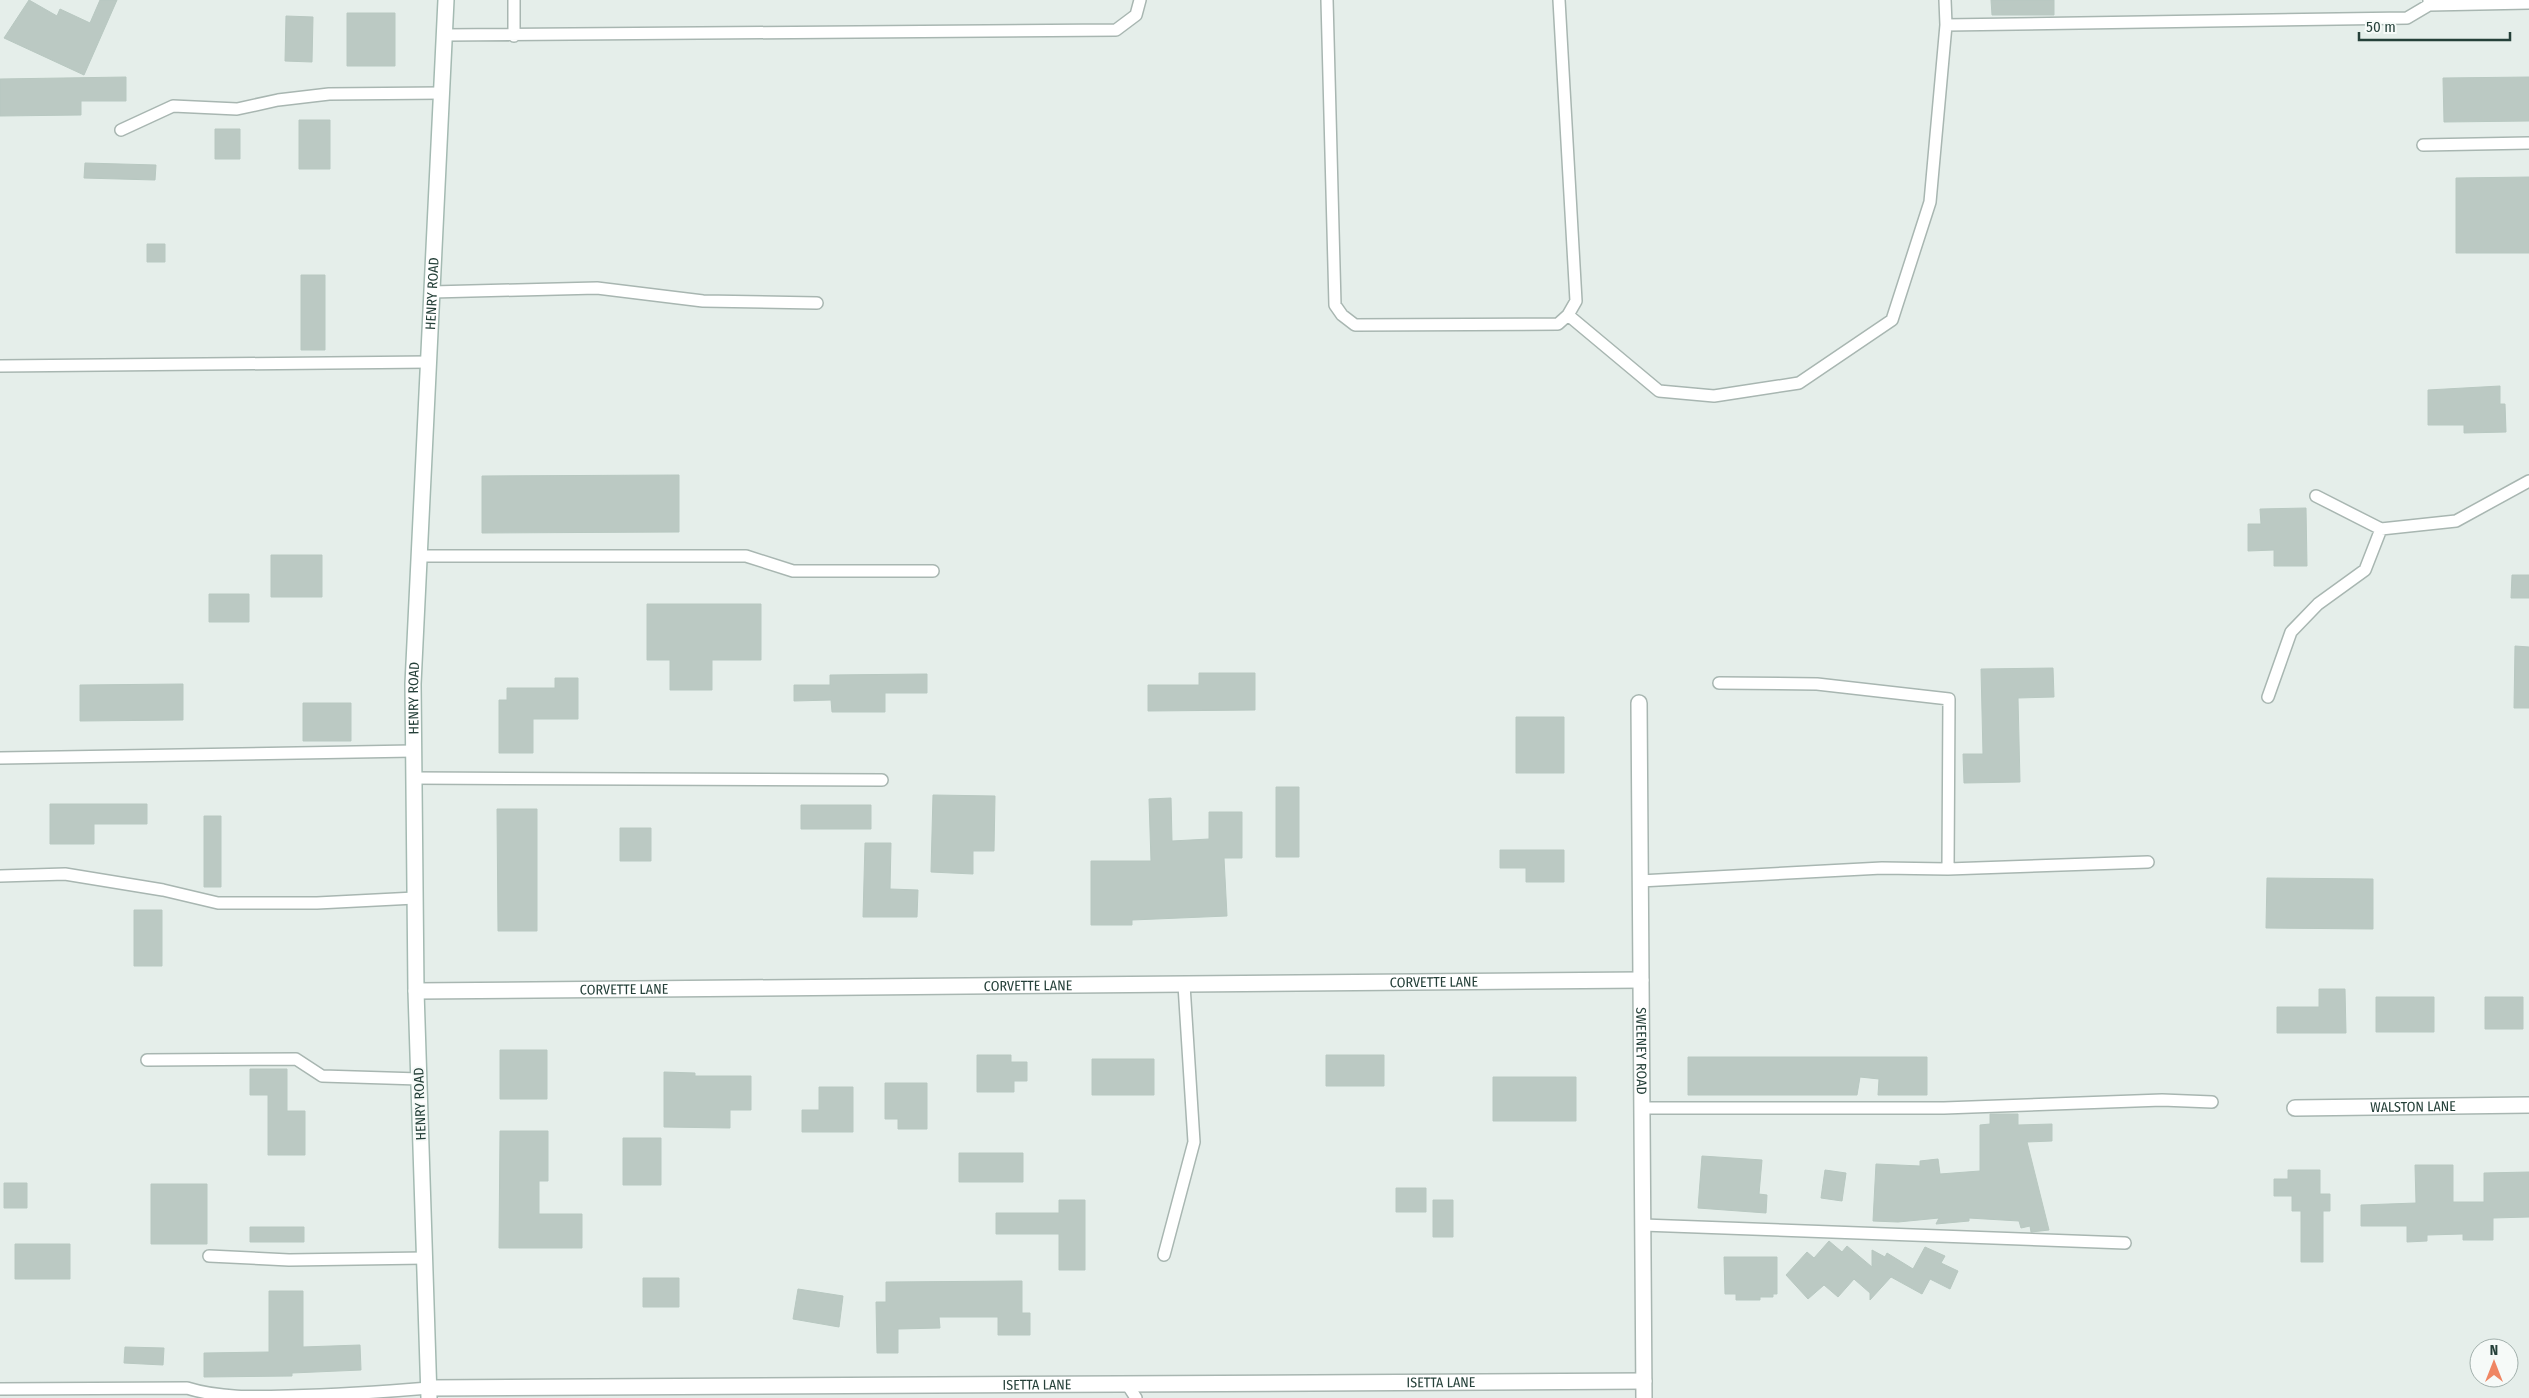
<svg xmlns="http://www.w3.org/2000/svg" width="2529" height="1398" font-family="'Fira Sans Condensed',sans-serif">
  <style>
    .building { fill: #bbc9c3; stroke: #b8c8c1 }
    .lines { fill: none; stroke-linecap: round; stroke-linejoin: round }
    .lane-casing { stroke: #a8b6b1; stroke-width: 14 }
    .street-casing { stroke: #a8b6b1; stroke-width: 18 }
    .secondary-casing { stroke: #a4bab2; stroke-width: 18 }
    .lane { stroke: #fff; stroke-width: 11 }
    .street { stroke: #fff; stroke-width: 15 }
    .secondary { stroke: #fff; stroke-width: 15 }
    .labels { text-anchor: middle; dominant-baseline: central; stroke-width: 4; stroke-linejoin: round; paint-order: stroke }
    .street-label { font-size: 14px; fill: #254039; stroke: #f6faf8 }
  </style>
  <rect width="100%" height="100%" fill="#e5eeea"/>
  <!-- building -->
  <path class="building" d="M29,0L57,16L60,9L90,23L100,0H117L84,75L4,38Z
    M1991,0H2054V15H1992Z
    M347,13H395V66H347Z
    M286,16L313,17L312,62L285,61Z
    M126,77V101H81V115L0,116V79Z
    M2529,77V121L2444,122L2443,78Z
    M299,120H330V169H299Z
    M215,129H240V159H215Z
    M85,163L156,165L155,180L84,178Z
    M2529,177V253H2456V178Z
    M147,244H165V262H147Z
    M301,275H325V350H301Z
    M2500,386V404H2505L2506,432L2464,433V425H2428V390Z
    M679,475V532L482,533V476Z
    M2306,508L2307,566H2274V550L2248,551V524H2261L2260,509Z
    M271,555H322V597H271Z
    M2512,575H2529V598H2511Z
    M209,594H249V622H209Z
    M647,604H761V660H712V690H670V660H647Z
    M2515,646L2529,647V708H2514Z
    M2053,668L2054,697L2018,698L2020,782L1964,783L1963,754H1983L1981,669Z
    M1199,673H1255V710L1148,711V685H1199Z
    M927,674V693H885V712H832L831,700L794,701V685H830V675Z
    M555,678H578V719H533V753H499V700H507V688H555Z
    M183,684V720L80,721V685Z
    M303,703H351V741H303Z
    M1516,717H1564V773H1516Z
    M1276,787H1299V857H1276Z
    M933,795L995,796L994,851H973V874L931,872Z
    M1171,798L1172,841L1209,839V812H1242V858H1224L1227,916L1132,920V925H1091V861H1151L1149,799Z
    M50,804H147V824H94V844H50Z
    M801,805H871V829H801Z
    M497,809H537V931H498Z
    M204,816H221V887H204Z
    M620,828H651V861H620Z
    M865,843H891L890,889L918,890L917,917H863Z
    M1500,850H1564V882H1526V868H1500Z
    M2267,878L2373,879V929L2266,928Z
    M134,910H162V966H134Z
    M2319,989H2345L2346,1033H2277V1007H2319Z
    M2376,997H2434V1032H2376Z
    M2485,997H2523V1029H2485Z
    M500,1050H547V1099H500Z
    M977,1055H1011V1062H1027V1081H1014V1092H977Z
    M1326,1055H1384V1086H1326Z
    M1688,1057H1927V1095H1878L1879,1079L1860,1077L1857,1095H1688Z
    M1092,1059H1154V1095H1092Z
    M250,1069H287V1111H305V1155H268V1095H250Z
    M664,1072L695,1073V1076H751V1110H730V1128L664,1127Z
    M1493,1077H1576V1121H1493Z
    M885,1083H927V1129H898V1119H885Z
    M819,1087H853V1132H802V1110H819Z
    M1990,1114H2018V1125L2052,1124V1141L2027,1142L2049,1230L2031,1232L2030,1226L2021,1228L2019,1221L1969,1218V1221L1936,1224L1939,1218L1898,1222L1873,1221L1876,1164L1920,1166V1161L1938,1159L1940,1174L1980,1171V1125L1990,1124Z
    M500,1131H548V1181H539V1214H582V1248H499Z
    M623,1138H661V1185H623Z
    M959,1153H1023V1182H959Z
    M1702,1156L1762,1160L1759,1194L1767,1195L1766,1213L1698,1208Z
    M2415,1165H2453V1202H2484V1173L2529,1172V1217L2493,1218V1240H2463V1234L2427,1235V1241L2407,1242V1226H2361V1205L2416,1203Z
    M1825,1170L1846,1173L1842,1201L1821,1198Z
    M2288,1170H2320V1194H2330V1211H2323V1262H2301V1211H2292V1196H2274V1179H2288Z
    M4,1183H27V1208H4Z
    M151,1184H207V1244H151Z
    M1396,1188H1426V1212H1396Z
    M1059,1200H1085V1270H1059V1234H996V1213H1059Z
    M1433,1200H1453V1237H1433Z
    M250,1227H304V1242H250Z
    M1829,1241L1842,1252L1847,1246L1872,1267V1250L1885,1257L1887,1253L1913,1269L1925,1247L1945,1256L1941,1263L1958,1271L1950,1289L1930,1279L1922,1294L1891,1277L1870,1300V1293L1854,1279L1838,1297L1824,1285L1808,1299L1786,1275L1807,1252L1814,1258Z
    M15,1244H70V1279H15Z
    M1724,1257H1777V1294H1773V1297H1760V1300H1736V1294H1725Z
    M643,1278H679V1307H643Z
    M1022,1281V1313H1030V1335H998V1317H939L940,1328L898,1329V1353H877L876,1302H886V1282Z
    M798,1289L843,1296L839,1327L793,1319Z
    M269,1291H303V1347L360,1345L361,1370L292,1373V1376L204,1377V1353L269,1352Z
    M125,1347L164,1348L163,1365L124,1363Z"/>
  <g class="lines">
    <defs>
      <path id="lane" d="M514,0V36
        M1327,0L1335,305L1342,315L1355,325L1558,324L1568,315L1576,301L1559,0
        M2429,5L2529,3
        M1946,25L2407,18L2429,5V0
        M445,35L1116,30L1136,15L1140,0
        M121,130L173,106L237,109L278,100L329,94L442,93
        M2423,145L2529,143
        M432,292L597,288L703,301L817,303
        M1568,315L1659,391L1714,396L1799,383L1892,320L1930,202L1946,25L1945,0
        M0,366L429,362
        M2316,496L2381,529L2456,521L2529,481
        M420,556H746L793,571H933
        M2268,697L2291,632L2318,604L2365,570L2381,529
        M0,758L413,751
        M413,778L882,780
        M1948,869L2148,862
        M0,876L65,874L163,890L218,903H317L415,898
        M1640,881L1882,868L1948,869L1949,699L1817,684L1719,683
        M147,1060L296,1059L322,1076L419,1079
        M1642,1108H1944L2162,1100L2212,1102
        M1643,1225L2125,1243
        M1164,1255L1194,1142L1184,985
        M209,1256L289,1260L425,1258
        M1127,1384L1136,1398
        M0,1389L187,1388C219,1398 254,1397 288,1396C336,1395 382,1392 429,1388"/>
      <g id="street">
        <path id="s1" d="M1639,703L1644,1398"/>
        <path id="s2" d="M416,991L1641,980"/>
        <path id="s3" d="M2295,1108L2529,1105"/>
        <path id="s4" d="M429,1388L1644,1381"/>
      </g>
      <g id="secondary">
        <path id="s5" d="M429,1398L416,991L413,684L446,0"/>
      </g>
    </defs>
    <!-- lane casing -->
    <use href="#lane" class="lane-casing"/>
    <!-- street casing -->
    <use href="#street" class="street-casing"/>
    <!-- secondary casing -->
    <use href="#secondary" class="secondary-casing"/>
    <!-- lane -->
    <use href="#lane" class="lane"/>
    <!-- street -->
    <use href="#street" class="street"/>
    <!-- secondary -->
    <use href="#secondary" class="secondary"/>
  </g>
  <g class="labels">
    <!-- street labels -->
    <g class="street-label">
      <text stroke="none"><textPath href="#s5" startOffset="1105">HENRY ROAD</textPath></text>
      <text stroke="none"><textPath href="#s5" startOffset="700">HENRY ROAD</textPath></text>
      <text stroke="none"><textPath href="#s2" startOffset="1018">CORVETTE LANE</textPath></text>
      <text stroke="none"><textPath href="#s2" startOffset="612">CORVETTE LANE</textPath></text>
      <text stroke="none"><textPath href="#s2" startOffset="208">CORVETTE LANE</textPath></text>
      <text stroke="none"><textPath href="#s1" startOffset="348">SWEENEY ROAD</textPath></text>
      <text transform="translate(420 1104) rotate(-92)">HENRY ROAD</text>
      <text stroke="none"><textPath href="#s3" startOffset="118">WALSTON LANE</textPath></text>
      <text stroke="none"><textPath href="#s4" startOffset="1012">ISETTA LANE</textPath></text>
      <text stroke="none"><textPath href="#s4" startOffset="608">ISETTA LANE</textPath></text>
    </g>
  </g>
  <!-- north arrow -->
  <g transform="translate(2494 1363)"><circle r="24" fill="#f6faf8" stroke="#a2b0ac"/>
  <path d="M0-4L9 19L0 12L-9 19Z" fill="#ef8663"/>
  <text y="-8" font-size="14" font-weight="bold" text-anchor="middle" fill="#254039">N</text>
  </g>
  <!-- scale -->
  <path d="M2359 32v8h151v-8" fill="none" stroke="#254039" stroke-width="2.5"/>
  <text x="2366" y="32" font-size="15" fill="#254039" stroke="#f6faf8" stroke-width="4" paint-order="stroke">50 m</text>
</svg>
